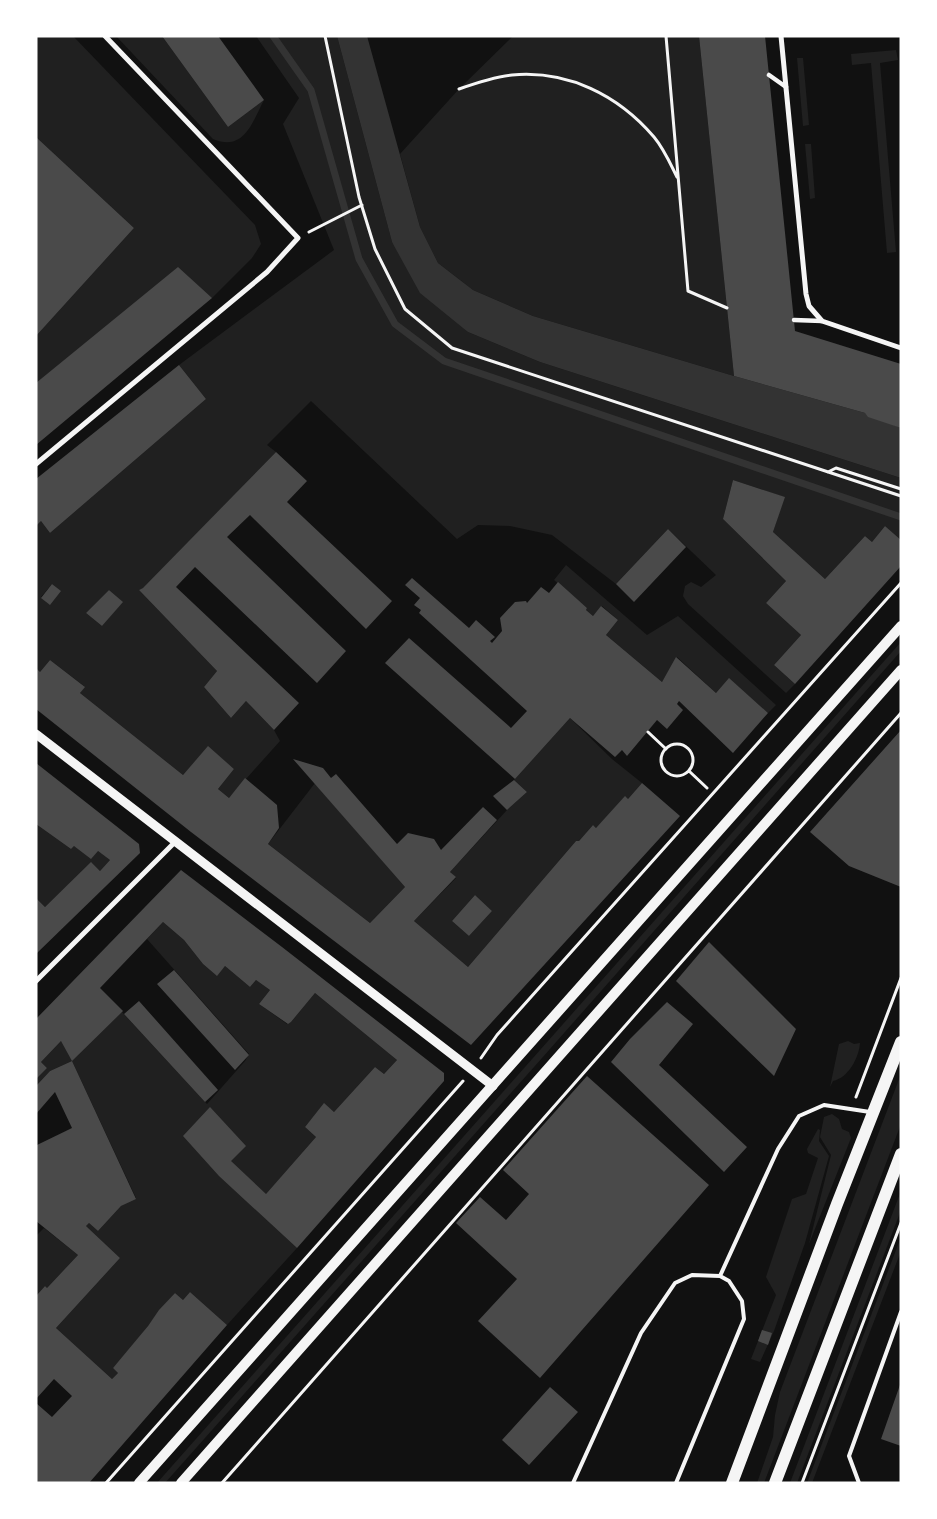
<svg xmlns="http://www.w3.org/2000/svg" width="937" height="1519" font-family="'Open Sans',sans-serif">
  <style>
    .green { fill: #202020; fill-rule: evenodd }
    .water { fill: #333 }
    .lines { fill: none; stroke-linecap: round; stroke-linejoin: round }
    .stream { stroke: #333; stroke-width: 7 }
    .building { fill: #4a4a4a }
    .path { stroke: #f5f5f5; stroke-width: 3 }
    .service { stroke: #f5f5f5; stroke-width: 4 }
    .pedestrian { stroke: #f5f5f5; stroke-width: 4.5 }
    .minor { stroke: #f5f5f5; stroke-width: 5 }
    .tertiary { stroke: #f5f5f5; stroke-width: 9 }
    .secondary { stroke: #f5f5f5; stroke-width: 10 }
    .primary { stroke: #f5f5f5; stroke-width: 12 }
  </style>
  <rect width="100%" height="100%" fill="#111"/>
  <!-- green -->
  <path class="green" d="M36,36H73L255,225L261,244L252,258L212,298L36,383V336L134,228L36,137Z
    M116,36H162L228,127L264,100C252,123 244,152 213,139Z
    M256,36H337L392,242L468,332L540,362L901,478V540L885,526L872,542L865,536L825,579L773,532L784,497L733,480L723,519L786,581L766,603L801,635L774,665L795,684L786,693L688,604L683,596L685,586L691,582L701,587L716,575L668,529L616,584L552,535L510,526L478,525L457,539L311,401L267,445L276,452L144,588L139,590L217,671L204,687L231,718L246,701L274,730L280,741L229,798L218,789L234,769L208,747L183,775L80,693L84,686L50,660L40,672L36,668V526L41,521L50,533L206,399L179,365L334,250L283,124L299,98ZM52,584L60,591L49,604L41,597ZM109,590L122,602L102,626L86,613Z
    M513,36H699L734,376L533,316L473,290L438,263L420,227L400,154L459,89Z
    M896,50L898,60L880,63L896,252L887,253L871,63L852,65L851,54Z
    M797,58H803L809,125L803,126Z
    M811,144L815,198L810,199L805,144Z
    M566,565L647,635L678,616L776,705L768,713L729,679L716,693L677,657L662,682L606,635L618,620L602,606L593,616L586,610L587,608L554,580Z
    M901,642V651L542,1058L165,1483H157Z
    M570,718L612,759L642,783L628,799L596,828L593,825L579,841H576L468,967L414,921L456,878L450,872L507,810L527,792L514,780ZM475,895L492,911L469,936L452,921Z
    M315,783L405,887L370,923L268,844Z
    M36,824L71,849L74,846L98,851L110,860L100,871L91,863L45,907L36,898Z
    M163,922L184,940L203,964L216,975L225,966L250,987L256,980L270,990L259,1004L287,1024L291,1022L315,993L397,1060L384,1074L375,1067L334,1112L324,1104L305,1127L316,1137L254,1208L297,1248L227,1325L190,1292L183,1300L175,1293C153,1317 135,1345 113,1368L118,1373L112,1379L56,1328L120,1258L86,1226L89,1223L98,1231L121,1206L136,1198L72,1061L50,1071L36,1086V1078L47,1068L41,1062L61,1041L122,1012L207,1104L245,1061L249,1054L147,939Z
    M848,1041L854,1044L860,1043C859,1058 848,1078 833,1081L830,1087L839,1044Z
    M901,1074V1124L764,1483H757L773,1437L775,1415L780,1392Z
    M832,1114L839,1119L842,1129L849,1132L851,1138L809,1244L831,1155L820,1137L824,1117Z
    M818,1129L820,1130L819,1141L829,1156L805,1243L774,1331L760,1362L751,1359L776,1295L766,1277L792,1199L806,1194L818,1158L808,1153L807,1149Z
    M901,1191V1210L797,1483H790Z
    M44,1228L78,1255L47,1288L45,1286L36,1296V1236Z
    M901,1237V1251L812,1483H807Z"/>
  <!-- water -->
  <path class="water" d="M337,36H367L420,227L438,263L473,290L533,316L734,376L865,413L901,428V478L540,362L468,332L420,293L392,242Z"/>
  <g class="lines">
    <!-- stream -->
    <path class="stream" d="M273,36L311,90L359,259L395,324L444,361L901,517"/>
  </g>
  <!-- building -->
  <path class="building" d="M162,36H218L264,100L228,127Z
    M699,36H765L795,331L901,364V428L868,417L865,413L734,376Z
    M36,137L134,228L36,336Z
    M178,267L212,298L36,445V383Z
    M179,365L206,399L50,533L41,521L36,526V479Z
    M276,452L307,481L287,502L392,601L366,629L250,515L227,537L346,651L317,683L195,567L176,587L299,703L274,730L246,701L231,718L204,687L217,671L139,590L143,588Z
    M733,480L785,497L773,532L825,579L865,536L872,542L885,526L901,540V566L795,684L774,665L801,635L766,603L786,581L723,519Z
    M668,529L686,547L634,602L616,584Z
    M412,578L469,628L476,620L495,637L490,641L492,643L502,631L500,618L515,602L526,601L527,603L541,587L549,593L558,582L587,608L586,610L593,616L601,606L618,620L606,635L662,682L676,657L716,693L729,678L768,713L733,753L679,701L677,704L683,710L667,729L657,720L627,756L622,750L615,757L570,718L515,779L385,663L409,638L511,728L527,711L419,613L421,610L414,605L420,598L405,585Z
    M52,584L61,591L50,605L41,598Z
    M109,590L123,602L102,626L86,613Z
    M50,660L85,687L80,693L183,775L208,746L234,769L218,789L229,798L245,778L277,805L279,828L268,844L370,923L405,887L293,759L323,768L331,778L336,774L397,844L408,833L434,839L441,850L483,807L497,820L450,872L456,877L414,921L468,967L576,841H579L593,825L596,828L625,796L628,799L642,783L680,816L471,1045L191,832L36,709V668L40,672Z
    M901,730V887L849,866L810,832Z
    M36,763L139,844L140,853L36,954V898L45,907L91,862L100,871L110,860L98,851L91,859L74,846L71,849L36,824Z
    M514,780L527,792L507,810L493,796Z
    M181,870L282,947L444,1073V1081L297,1248L219,1176L183,1136L210,1107L246,1146L231,1161L266,1194L316,1137L305,1127L324,1103L334,1112L375,1067L384,1074L397,1060L315,993L291,1022L288,1024L259,1004L270,990L256,980L250,987L225,966L217,976L203,964L184,940L163,922L100,988L123,1011L72,1061L61,1041L41,1062L47,1068L36,1079V1019Z
    M475,895L492,911L469,936L452,921Z
    M709,942L796,1029L774,1076L676,981Z
    M174,970L249,1055L235,1070L157,984Z
    M139,1001L218,1090L205,1102L124,1014Z
    M667,1002L693,1024L659,1065L747,1147L724,1172L611,1062L630,1039Z
    M72,1061L136,1199L121,1206L98,1231L89,1223L86,1226L120,1258L56,1328L112,1379L118,1373L113,1368L148,1326L159,1310L175,1293L183,1300L190,1292L227,1325L89,1483H36V1403L52,1417L72,1396L54,1379L36,1399V1296L45,1286L47,1288L78,1255L36,1221V1144L37,1145L72,1128L55,1092L36,1114V1086L50,1071Z
    M587,1076L709,1185L540,1378L478,1321L517,1279L456,1223L480,1197L506,1220L529,1194L503,1170Z
    M762,1330L772,1333L768,1345L758,1341Z
    M901,1382V1446L881,1439Z
    M550,1387L578,1412L529,1465L502,1440Z"/>
  <g class="lines">
    <!-- path -->
    <path class="path" d="M325,36L359,197L375,249L405,309L452,348L901,496
      M666,36L688,291L727,308
      M459,89C476,83 494,77 512,75C568,70 618,95 654,137C664,149 670,163 677,177
      M309,232L362,205
      M828,472L836,468L901,489
      M648,732L666,749
      M661 760a16 16 0 1 1 32 0a16 16 0 1 1-32 0Z
      M689,771L707,788
      M481,1058L497,1035L901,583
      M856,1097L901,978
      M106,1483L463,1081
      M222,1483L901,713
      M802,1483L901,1223"/>
    <!-- service -->
    <path class="service" d="M720,1276L778,1149L799,1116L824,1105L870,1112
      M573,1483L641,1333L675,1283L692,1275L720,1276L729,1281L742,1301L744,1319L676,1483
      M859,1483L849,1456L901,1312"/>
    <!-- pedestrian -->
    <path class="pedestrian" d="M769,75L786,87
      M794,320L822,321"/>
    <!-- minor -->
    <path class="minor" d="M781,36L806,294L809,306L822,321L901,348
      M36,464L267,272L298,238L105,36
      M36,981L175,842"/>
    <!-- tertiary -->
    <path class="tertiary" d="M36,734L493,1086"/>
    <!-- secondary -->
    <path class="secondary" d="M139,1483L901,626
      M181,1483L901,670"/>
    <!-- primary -->
    <path class="primary" d="M732,1483L837,1204L901,1042
      M775,1483L901,1154"/>
  </g>
  <!-- border -->
  <rect width="937" height="1519" fill="none" stroke="#ffffff" stroke-width="75"/>
</svg>
